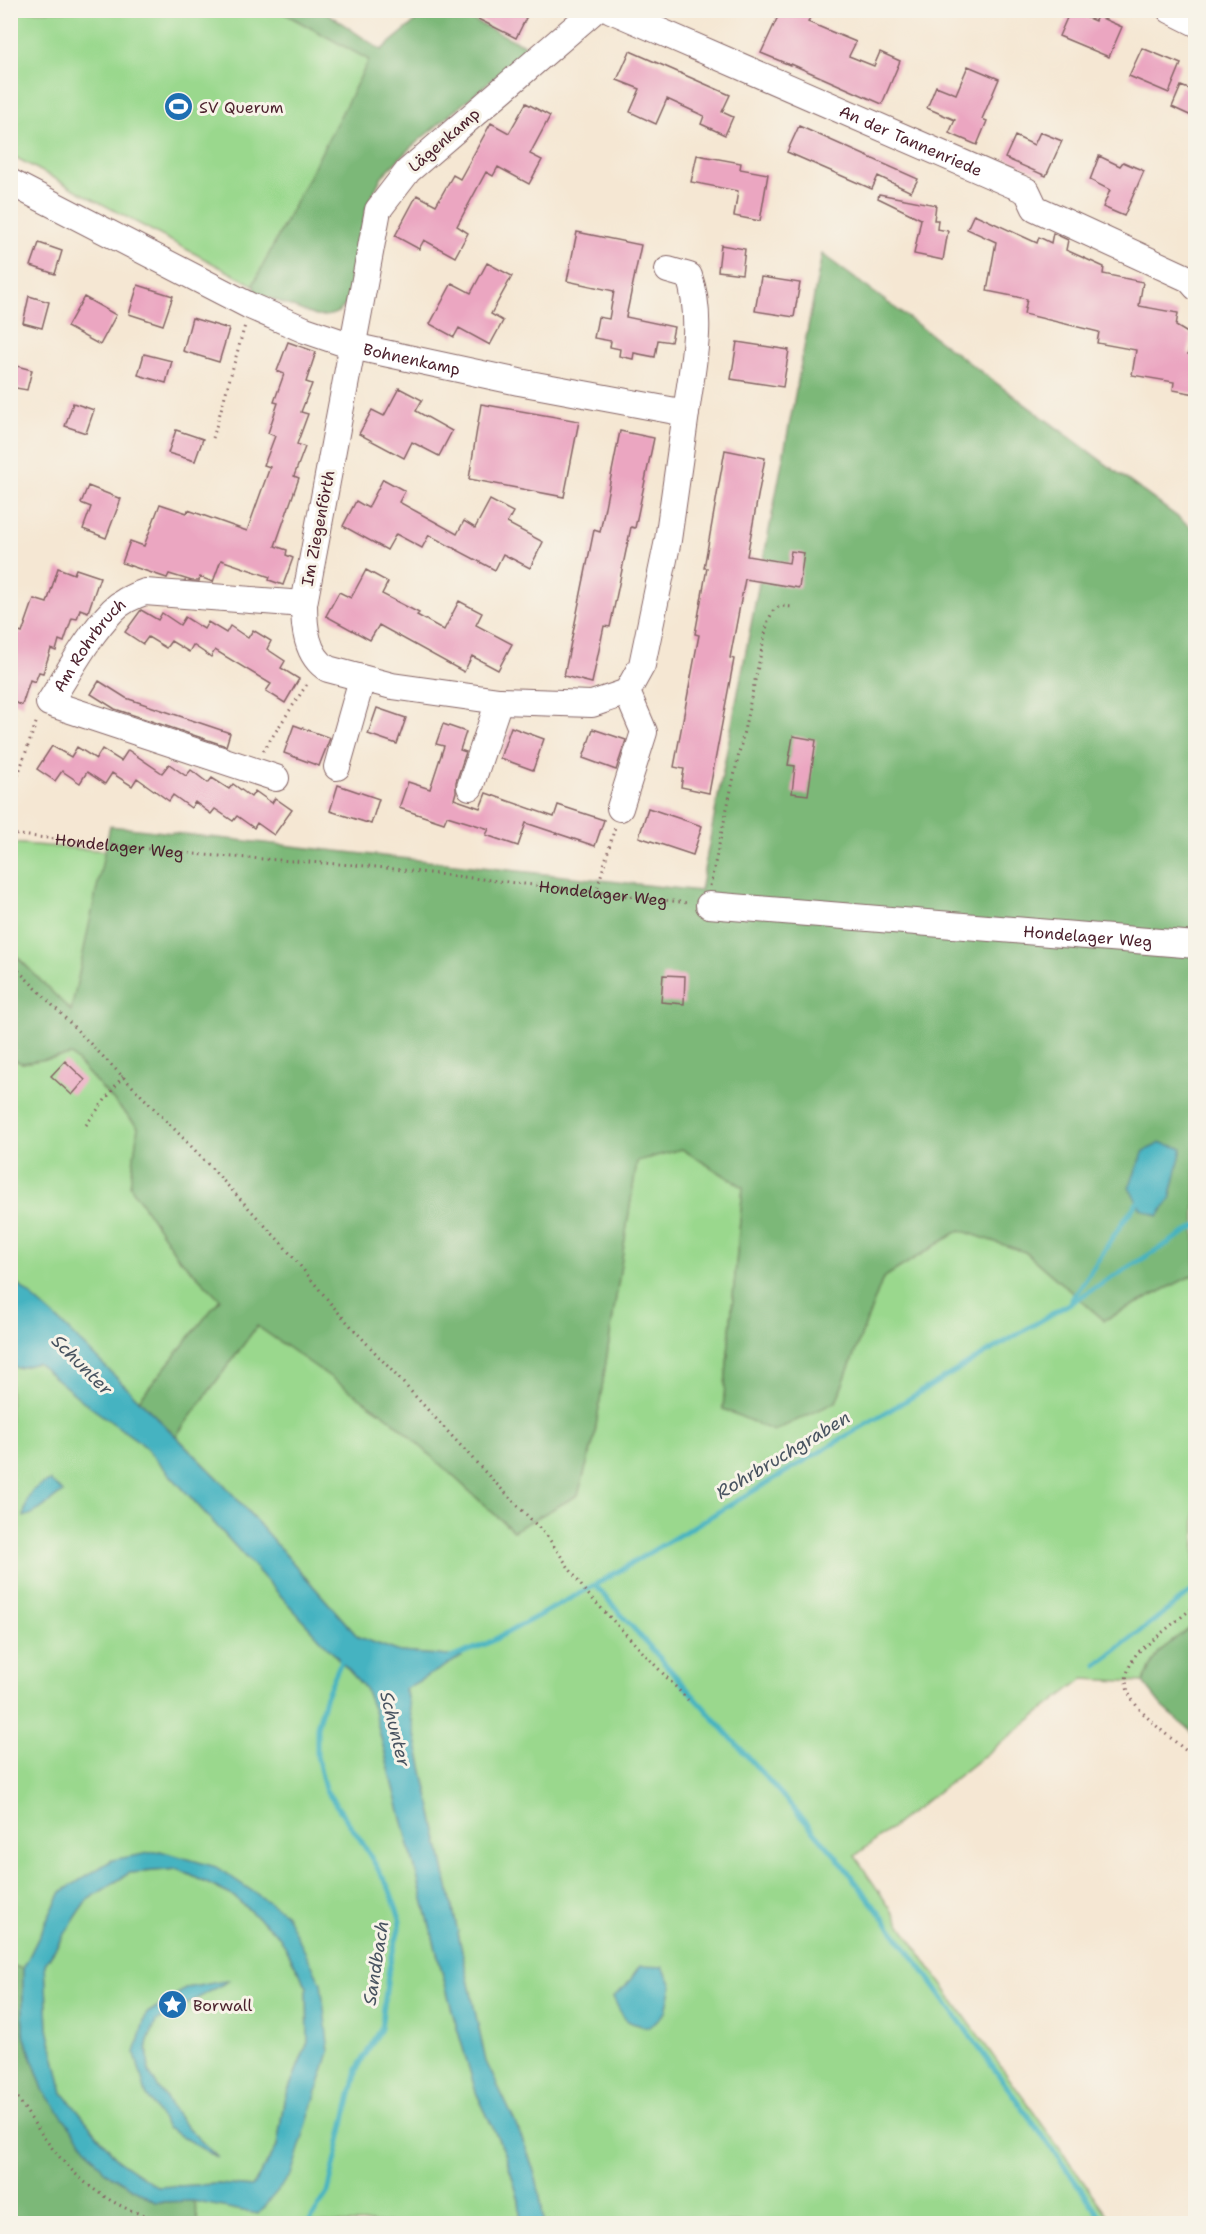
<svg xmlns="http://www.w3.org/2000/svg" width="1206" height="2234" font-family="'Shantell Sans',sans-serif">
  <style>
    .green { fill: #9ad88d; stroke: #727c5c; stroke-width: 1.5; fill-rule: evenodd }
    .forest { fill: #7bb878; stroke: #626c52; stroke-width: 1.5 }
    .water { fill: #45b3c1; stroke: #486976; stroke-width: 1.5; fill-rule: evenodd }
    .lines { fill: none; stroke-linecap: round; stroke-linejoin: round }
    .stream { stroke: #45b3c1; stroke-width: 5 }
    .building { fill: #eba6c1 }
    .minor-casing { stroke: #866566; stroke-width: 28 }
    .path { stroke: #866566; stroke-width: 3; stroke-dasharray: 1.5 4.5; stroke-linecap: butt }
    .minor { stroke: #fff; stroke-width: 26 }
    .labels { text-anchor: middle; dominant-baseline: central; stroke-width: 6; stroke-linejoin: round; paint-order: stroke }
    .poi-label { font-size: 16px; fill: #4a1f2b; stroke: #f7f3e8; text-anchor: start }
    .street-label { font-size: 16px; fill: #4a1f2b; stroke: #f7f3e8 }
    .water-label { font-size: 18px; font-style: italic; fill: #485360; stroke: #f7f3e8 }
  </style>
  <rect width="100%" height="100%" fill="#f7f3e8"/>
  <filter id="ink" filterUnits="userSpaceOnUse"><feTurbulence type="fractalNoise" baseFrequency=".0167" numOctaves="2"/><feDisplacementMap in="SourceGraphic" scale="12" xChannelSelector="R" yChannelSelector="G"/><feConvolveMatrix kernelMatrix="1 2 1 2 8 2 1 2 1" color-interpolation-filters="sRGB"/></filter>
  <filter id="wash" filterUnits="userSpaceOnUse"><feTurbulence type="fractalNoise" baseFrequency=".008" numOctaves="4" result="noise"/><feDisplacementMap in="SourceGraphic" scale="24" xChannelSelector="R" yChannelSelector="G"/><feGaussianBlur stdDeviation="1.35" result="paint"/><feColorMatrix in="noise" values="0 0 0 0 0 0 0 0 0 0 0 0 0 0 0 0 0 1.4 0 .05"/><feComposite in="paint" operator="in"/></filter>
  <g filter="url(#wash)">
    <rect width="100%" height="100%" fill="#f5e7d3"/>
    <!-- green -->
    <path class="green" d="M10,11H280L370,60L253,285L11,155Z
      M11,843L106,851L71,1012L11,950Z
      M71,1055L138,1127L131,1186L177,1256L221,1299L139,1400L58,1320L11,1278V1059L22,1063Z
      M682,1149L743,1187L723,1409L836,1402L883,1278L960,1230L1025,1252L1104,1320L1195,1274V1623L1159,1652L1143,1682L1083,1679L855,1856L928,1965L1113,2223H543C541,2167 510,2112 486,2062L405,1688L460,1657L400,1652L358,1637L221,1481L176,1436L257,1326L392,1420L513,1531L578,1495L594,1439L637,1161Z
      M37,1363L89,1406L141,1443L365,1688L374,1711L453,2014L476,2092L505,2153L519,2200L521,2223H199L193,2201L258,2214L329,2052L285,1913L160,1851L61,1892L23,1969L11,1965L10,1366L18,1368Z
      M178,1869L233,1896L280,1937L307,1987L308,2042L284,2101L277,2147L253,2187L218,2184L158,2187L118,2160L63,2093L48,2029L45,1964L87,1900L129,1873ZM227,1981L156,2022L147,2044L149,2073L180,2120L216,2157L146,2094V2014L187,1988Z"/>
    <!-- forest -->
    <path class="forest" d="M280,11H324L381,50L428,11H454L530,48L410,148L382,176L367,206L348,300C342,314 330,317 316,316L254,292L255,287L253,285L369,60Z
      M822,254L1195,530V1274L1104,1320L1025,1252L960,1230L883,1278L836,1402L774,1431L723,1409L743,1187L682,1149L637,1161L594,1439L578,1495L513,1531L392,1420L257,1326L176,1436L139,1400L220,1299L177,1256L130,1186L138,1127L71,1055L22,1063L11,1059L10,950L71,1011L110,826L700,891Z
      M1195,1623V1735L1162,1706L1143,1682L1159,1652Z
      M11,1965L23,1969V2032L44,2092L155,2202L193,2201L199,2223H11L10,1986L14,1983L11,1981Z"/>
    <!-- water -->
    <path class="water" d="M1161,1143L1182,1148L1170,1200L1158,1216L1141,1209L1129,1187L1144,1151Z
      M11,1278L58,1320L221,1481L358,1637L400,1652L461,1657L405,1689L486,2062C510,2112 541,2167 543,2223H521L519,2200L505,2153L476,2092L453,2014L374,1711L365,1688L141,1443L89,1406L37,1363L18,1368L11,1366Z
      M50,1481L63,1492C49,1501 41,1512 24,1517C26,1498 31,1486 50,1481Z
      M160,1851L216,1867L285,1913L321,1983L329,2052L291,2175L258,2214L193,2201L155,2202L104,2171L44,2092L23,2032V1969L61,1892L112,1860ZM178,1869L233,1896L280,1937L307,1987L308,2042L284,2101L277,2147L252,2187L218,2184L158,2187L118,2160L63,2093L48,2029L45,1964L87,1900L129,1873Z
      M640,1966L663,1967L672,1985L666,2012L649,2027C623,2023 624,2020 613,1997L626,1986Z
      M230,1980L156,2022L147,2044L149,2073L180,2120L218,2158L167,2128L146,2094L135,2053L146,2014L187,1988Z"/>
    <g class="lines">
      <!-- stream -->
      <path class="stream" d="M1071,1300C1095,1269 1112,1234 1137,1203
        M595,1585L836,1856L922,1969L1106,2224
        M450,1658L486,1644L595,1585L1067,1305L1196,1226
        M1097,1665L1196,1588
        M308,2224L328,2192L357,2069L381,2029L389,1967L401,1921L389,1888L362,1842L325,1789L317,1756V1727L325,1698L344,1655"/>
    </g>
    <g id="blocks">
      <!-- building -->
      <path class="building" d="M460,10H530L516,38Z
        M781,10H813L808,22L856,42L849,56L874,66L880,52L900,61L882,104L791,64L790,65L761,53Z
        M1070,11L1095,21L1097,16L1122,27L1109,57L1059,36Z
        M1142,48L1181,64L1169,93L1129,76Z
        M630,51L730,95L722,112L733,117L725,135L701,124L704,116L667,99L656,124L630,112L640,89L617,80Z
        M968,66L999,79L982,119L987,121L977,145L949,133L955,120L927,108L936,86L956,94Z
        M1181,86L1196,92V118L1172,107Z
        M526,103L550,116L530,154L542,160L529,184L498,167L493,176L486,172L457,226L468,233L455,257L424,240L419,249L395,236L417,195L436,205L453,175L460,179L491,123L509,133Z
        M799,126L918,179L911,192L878,176L872,189L787,152Z
        M1040,132L1062,141L1046,176L1005,158L1015,136L1034,145Z
        M697,155L741,163L740,169L768,174L760,221L734,216L738,191L691,182Z
        M1099,156L1120,166L1123,162L1144,171L1124,216L1103,207L1110,190L1090,180Z
        M879,194L936,205L934,220H938L937,229L948,231L943,260L914,254L921,219L878,198Z
        M974,214L1037,243L1039,237L1051,243L1053,233L1068,240L1066,250L1104,267L1103,274L1143,282L1139,306L1178,313L1176,326L1191,335L1188,354L1196,355V394L1173,390L1174,382L1132,375L1136,350L1097,343L1099,332L1024,314L1027,299L987,291L996,242L967,229Z
        M577,232L641,245L626,317L674,327L671,342L658,340L655,357L634,353L633,359L619,356L620,349L610,347L611,341L594,338L598,317L609,319L614,291L567,281Z
        M39,243L62,251L55,274L31,266Z
        M721,245L745,249L742,274L718,271Z
        M487,263L512,276L491,314L503,321L490,345L459,328L454,337L430,324L452,283L471,293Z
        M761,277L800,283L794,317L755,311Z
        M138,285L173,296L163,325L129,314Z
        M29,296L49,302L42,328L23,323Z
        M84,297L116,315L100,345L67,327Z
        M192,318L229,329L219,362L183,351Z
        M288,342L316,352L306,382L312,384L301,412L308,414L297,444L305,447L294,476L299,478L275,546L287,550L286,555L293,558L283,585L269,580L270,577L221,560L213,582L200,577L199,581H192L169,574L167,578L122,563L130,541L144,546L160,504L187,513L188,510L247,531L270,467L264,465L275,436L268,433L278,403L274,402L284,374L277,371Z
        M737,342L789,350L783,387L731,379Z
        M144,354L172,361L166,383L138,375Z
        M13,365L32,370L27,390L10,387Z
        M399,388L422,400L416,411L452,431L439,456L412,442L404,458L359,434L372,410L384,416Z
        M73,403L94,410L86,433L65,426Z
        M481,404L579,421L564,497L469,479Z
        M176,430L203,439L195,461L168,453Z
        M620,431L654,438L635,528L631,527L610,627L604,626L592,683L564,676L594,530L600,532Z
        M725,450L765,458L747,556L789,563L791,551L804,553L799,588L745,579L730,658L734,659L709,793L681,787L684,769L674,767L699,635L695,634L707,568H704Z
        M383,479L405,491L399,502L457,534L464,521L475,528L490,500L513,512L507,523L543,542L530,568L503,554L495,570L429,535L422,548L396,534L387,550L343,526L356,501L368,508Z
        M88,486L121,499L106,538L83,529L91,507L81,503Z
        M58,568L74,574L76,569L100,577L88,612L80,609L77,619L72,618L64,642L59,640L56,651L51,649L43,673L39,672L35,682L30,680L22,705L10,701V629L22,633L34,599L47,603Z
        M366,570L388,582L382,594L419,613L417,615L444,630L459,601L482,613L476,625L512,644L498,670L472,656L464,672L379,625L370,640L326,616L339,592L351,598Z
        M141,610L158,620L162,613L180,625L185,617L204,629L208,622L226,633L230,626L248,638L253,630L271,641L267,649L285,661L281,668L299,679L285,703L266,691L271,684L215,650L211,657L193,645L189,652L171,641L166,648L148,637L143,644L125,632Z
        M99,681L126,698L230,733L226,746L115,709L91,694Z
        M377,708L406,718L397,744L368,734Z
        M443,724L466,732L460,750L466,752L456,782V792L454,799L480,808L486,793L554,817L558,805L604,820L595,846L526,823L518,846L486,835L489,829L460,820L447,816L444,823L399,808L408,782L430,789L444,746L436,744Z
        M294,725L330,738L319,766L284,753Z
        M511,727L544,739L533,770L500,758Z
        M593,729L626,740L616,770L583,758Z
        M793,736L816,740L808,795L792,793L795,766L788,765Z
        M52,746L71,757L77,747L96,759L102,749L121,761L128,750L162,773L169,764L186,776L191,770L208,783L212,778L229,789L233,784L251,797L255,791L272,803L275,798L292,810L274,835L257,823L254,828L237,816L233,821L215,809L211,814L195,802L191,808L173,795L169,801L137,778L132,786L112,773L105,784L87,772L80,783L62,771L55,781L37,769Z
        M338,785L379,799L371,824L330,811Z
        M648,808L702,826L693,855L639,837Z
        M663,975L685,976L684,1004L661,1002Z
        M65,1061L85,1080L72,1095L51,1076Z"/>
    </g>
  </g>
  <g filter="url(#ink)">
    <use href="#blocks" fill-opacity="0" stroke="#866566" stroke-width="1.5"/>
    <g class="lines">
      <defs>
        <g id="minor">
          <path d="M595,10L408,171L378,210L304,604C304,626 306,656 328,669L392,686L499,701L592,704L627,692L642,665L668,540L686,413"/>
          <path id="s2" d="M611,10L1027,191L1035,208L1189,279L1196,287"/>
          <path d="M1170,10L1196,23"/>
          <path id="s3" d="M10,182L250,306L305,330L352,346L519,382L686,413C692,367 704,321 689,276L668,270"/>
          <path d="M337,767L362,679"/>
          <path id="s4" d="M276,778L49,703C69,672 87,637 113,610C122,601 133,596 145,592L304,604"/>
          <path d="M470,787L499,701"/>
          <path d="M620,808L644,732L627,692"/>
          <path id="s5" d="M709,905L1196,945"/>
        </g>
      </defs>
      <!-- minor casing -->
      <use href="#minor" class="minor-casing"/>
      <!-- path -->
      <g class="path">
        <path d="M213,438L245,325"/>
        <path d="M263,751L309,681"/>
        <path d="M10,798L37,720"/>
        <path id="s1" d="M10,834L204,855L368,866L689,903"/>
        <path d="M710,886L768,621L773,611L780,606L794,607"/>
        <path d="M596,893L615,827"/>
        <path d="M10,962L189,1144L283,1245L337,1311L484,1471L547,1536L585,1591L688,1700"/>
        <path d="M86,1125L123,1076"/>
        <path d="M1196,1605L1137,1653C1130,1664 1124,1675 1127,1688C1133,1712 1177,1742 1196,1759"/>
        <path d="M10,2089L15,2093C45,2143 78,2190 135,2212C149,2218 166,2219 180,2224"/>
      </g>
      <!-- minor -->
      <use href="#minor" class="minor"/>
    </g>
  </g>
  <!-- icons -->
  <defs>
    <symbol id="stadium-disc" viewBox="-11 -11 22 22"><circle r="9.5" fill="#1f6fb2" stroke="#f7f3e8"/><path d="M0-5a6.5 5 0 1 0 0 10a6.5 5 0 1 0 0-10ZM-3.5-1.8h7v3.6h-7Z" fill="#fff"/></symbol>
    <symbol id="sight-disc" viewBox="-11 -11 22 22"><circle r="9.5" fill="#1f6fb2" stroke="#f7f3e8"/><path d="M0-6L1.8-2.2L6-1.7L2.9 1.2L3.7 5.4L0 3.3L-3.7 5.4L-2.9 1.2L-6-1.7L-1.8-2.2Z" fill="#fff"/></symbol>
  </defs>
  <g fill-rule="evenodd">
    <use href="#stadium-disc" x="162" y="90" width="33" height="33"/>
    <use href="#sight-disc" x="156" y="1988" width="33" height="33"/>
  </g>
  <g class="labels">
    <!-- poi labels -->
    <g class="poi-label">
      <text x="199" y="107">SV Querum</text>
      <text x="193" y="2005">Borwall</text>
    </g>
    <!-- street labels -->
    <g class="street-label">
      <text transform="translate(444 140) rotate(-41)">Lägenkamp</text>
      <text stroke="none"><textPath href="#s2" startOffset="327">An der Tannenriede</textPath></text>
      <text stroke="none"><textPath href="#s3" startOffset="441">Bohnenkamp</textPath></text>
      <text transform="translate(318 528) rotate(-79)">Im Ziegenförth</text>
      <text stroke="none"><textPath href="#s4" startOffset="310">Am Rohrbruch</textPath></text>
      <text stroke="none"><textPath href="#s1" startOffset="110">Hondelager Weg</textPath></text>
      <text stroke="none"><textPath href="#s1" startOffset="596">Hondelager Weg</textPath></text>
      <text stroke="none"><textPath href="#s5" startOffset="380">Hondelager Weg</textPath></text>
    </g>
    <!-- water labels -->
    <g class="water-label">
      <text transform="translate(82 1365) rotate(45)">Schunter</text>
      <text transform="translate(783 1455) rotate(-31)">Rohrbruchgraben</text>
      <text transform="translate(395 1729) rotate(76)">Schunter</text>
      <text transform="translate(376 1963) rotate(-81)">Sandbach</text>
    </g>
  </g>
  <!-- margin -->
  <rect width="1206" height="2234" fill="none" stroke="#f7f3e8" stroke-width="36"/>
</svg>
